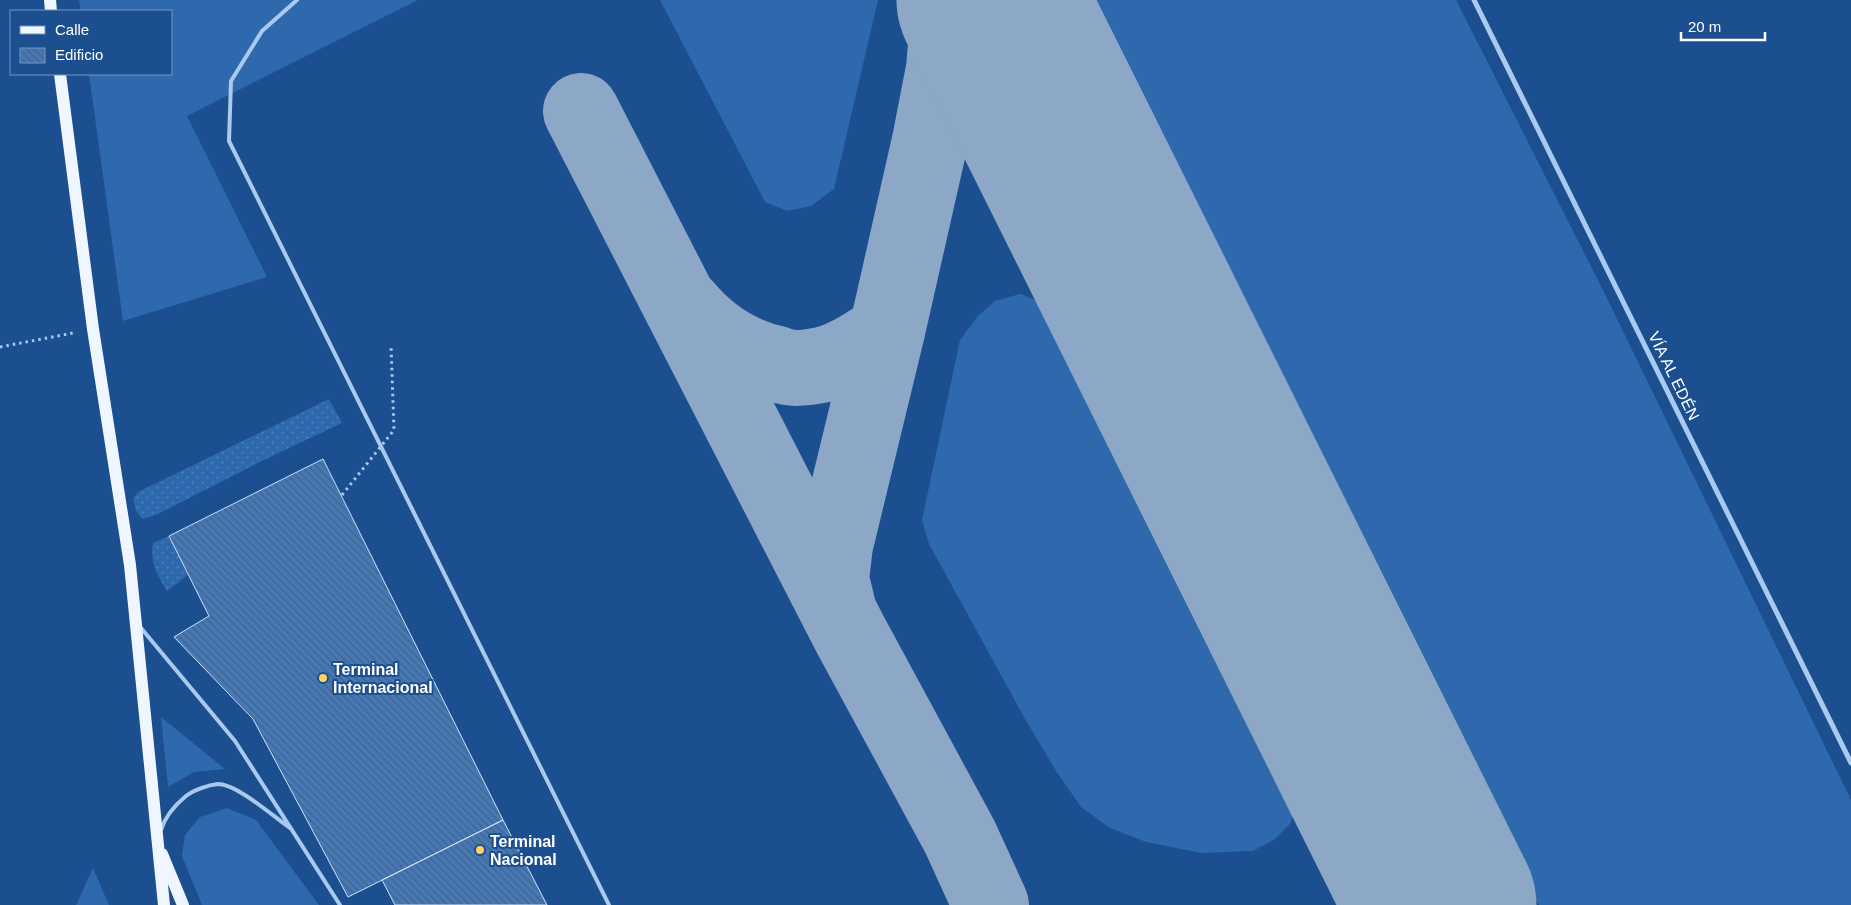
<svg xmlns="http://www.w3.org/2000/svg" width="1851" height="905" font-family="Helvetica,sans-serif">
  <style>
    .grass { fill: #2e69ad }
    .garden { fill: url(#garden-dots) }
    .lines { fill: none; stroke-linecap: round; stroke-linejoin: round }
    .taxiway { stroke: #8da7c7; stroke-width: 76 }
    .runway { stroke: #8da7c7; stroke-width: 189 }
    .building { fill: url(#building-back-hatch); stroke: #cfe3fa }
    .path { stroke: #a9c9ee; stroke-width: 3; stroke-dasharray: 2.5 4; stroke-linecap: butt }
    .service { stroke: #a9c9ee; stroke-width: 4 }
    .minor { stroke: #a9c9ee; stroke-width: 5 }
    .primary { stroke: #f0f6ff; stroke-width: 12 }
    .path-bridge { stroke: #a9c9ee; stroke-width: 3; stroke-dasharray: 2.5 4; stroke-linecap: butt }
    .poi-dot { fill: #ffd166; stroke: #1b4f8f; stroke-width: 2 }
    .labels { text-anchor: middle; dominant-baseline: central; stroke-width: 4; stroke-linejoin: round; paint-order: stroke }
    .street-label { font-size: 16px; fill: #fff; stroke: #1b4f8f }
    .poi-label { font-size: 16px; font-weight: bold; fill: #fff; stroke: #1b4f8f; text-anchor: start }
  </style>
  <defs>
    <pattern id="garden-dots" width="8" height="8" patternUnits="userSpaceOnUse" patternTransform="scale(1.25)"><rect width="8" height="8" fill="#2e69ad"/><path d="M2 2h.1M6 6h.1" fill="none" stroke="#4d80b9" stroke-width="1.8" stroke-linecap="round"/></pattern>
    <pattern id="building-back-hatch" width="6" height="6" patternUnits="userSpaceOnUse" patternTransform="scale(1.25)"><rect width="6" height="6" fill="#4478b7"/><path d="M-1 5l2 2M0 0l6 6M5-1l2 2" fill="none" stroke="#486282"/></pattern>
  </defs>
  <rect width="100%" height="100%" fill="#1b4f8f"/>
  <!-- grass -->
  <path class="grass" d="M79,0H418L187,116L267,277L123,321L89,74H171V11H81Z
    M660,0H878L834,189L811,206L788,211L765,202Z
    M1089,0H1456L1604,292L1851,800V905H1539Z
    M1020,294C1047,304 1061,311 1084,328L1298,749L1301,772V797L1290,824L1275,839L1253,851L1201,853L1146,842L1110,828L1081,807L1056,771L1024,717L929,544L922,520L960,340L978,316L995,301Z
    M161,717L225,769L194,772L168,787Z
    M227,808L256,820L319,905H202L182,856L185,835L200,817Z
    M93,868L109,905H76Z"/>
  <!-- garden -->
  <path class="garden" d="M329,399L342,423L264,460L158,514L142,519L136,511L133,498L138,492Z
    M169,536L188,575L167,591C157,575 150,563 153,543Z"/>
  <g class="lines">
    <!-- taxiway -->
    <path class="taxiway" d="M944,69L973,61L994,62L1026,70
      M581,111L850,634L960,837L991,905
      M684,306C708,335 740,356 777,364C783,366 790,368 796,368C805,368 817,366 826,364C848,358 869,344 887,331
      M838,608L831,579L835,545L887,331L930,141L944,69L947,33V0
      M1390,905C1414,892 1414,874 1414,849"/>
    <!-- runway -->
    <path class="runway" d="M991,0L1442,905"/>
  </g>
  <!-- building -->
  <path class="building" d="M323,459L503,820L348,897L253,719L174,637L209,616L169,536Z
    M503,820L547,905H395L382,880Z"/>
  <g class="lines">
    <!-- path -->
    <path class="path" d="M0,347L73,333"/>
    <!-- service -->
    <path class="service" d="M297,0L262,31L231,81L229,141L609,905
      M141,628L235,741L340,905
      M161,830C165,817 175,805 186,796C194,790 208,785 218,784C237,784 274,817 290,828"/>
    <!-- minor -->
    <path class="minor" d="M1474,0L1851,763"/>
    <!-- primary -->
    <path class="primary" d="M50,0L51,11
      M60,74L93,329L130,565L164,905
      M162,854L183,905"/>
    <!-- path-bridge -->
    <path class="path-bridge" d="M342,495L394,430L391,345"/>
  </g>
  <!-- markers -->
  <g class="poi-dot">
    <circle cx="323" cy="678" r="5"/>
    <circle cx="480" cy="850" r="5"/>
  </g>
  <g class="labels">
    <!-- street labels -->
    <g class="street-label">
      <text transform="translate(1674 376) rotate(64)">VÍA AL EDÉN</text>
    </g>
    <!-- poi labels -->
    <g class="poi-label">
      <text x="333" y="669">Terminal<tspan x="333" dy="18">Internacional</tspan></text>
      <text x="490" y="841">Terminal<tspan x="490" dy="18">Nacional</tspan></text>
    </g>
  </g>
  <!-- legend -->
  <rect x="10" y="10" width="162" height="65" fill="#1b4f8f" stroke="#7695bc"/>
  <rect x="20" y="26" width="25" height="8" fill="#f0f6ff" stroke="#7695bc"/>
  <text x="55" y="35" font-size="15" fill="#ffffff">Calle</text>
  <rect x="20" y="48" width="25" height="15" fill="url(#building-back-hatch)" stroke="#7695bc"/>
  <text x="55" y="60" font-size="15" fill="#ffffff">Edificio</text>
  <!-- scale -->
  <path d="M1681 32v8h84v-8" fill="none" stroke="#ffffff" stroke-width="2.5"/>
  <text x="1688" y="32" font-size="15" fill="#ffffff" stroke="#1b4f8f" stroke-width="4" paint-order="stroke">20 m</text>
</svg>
